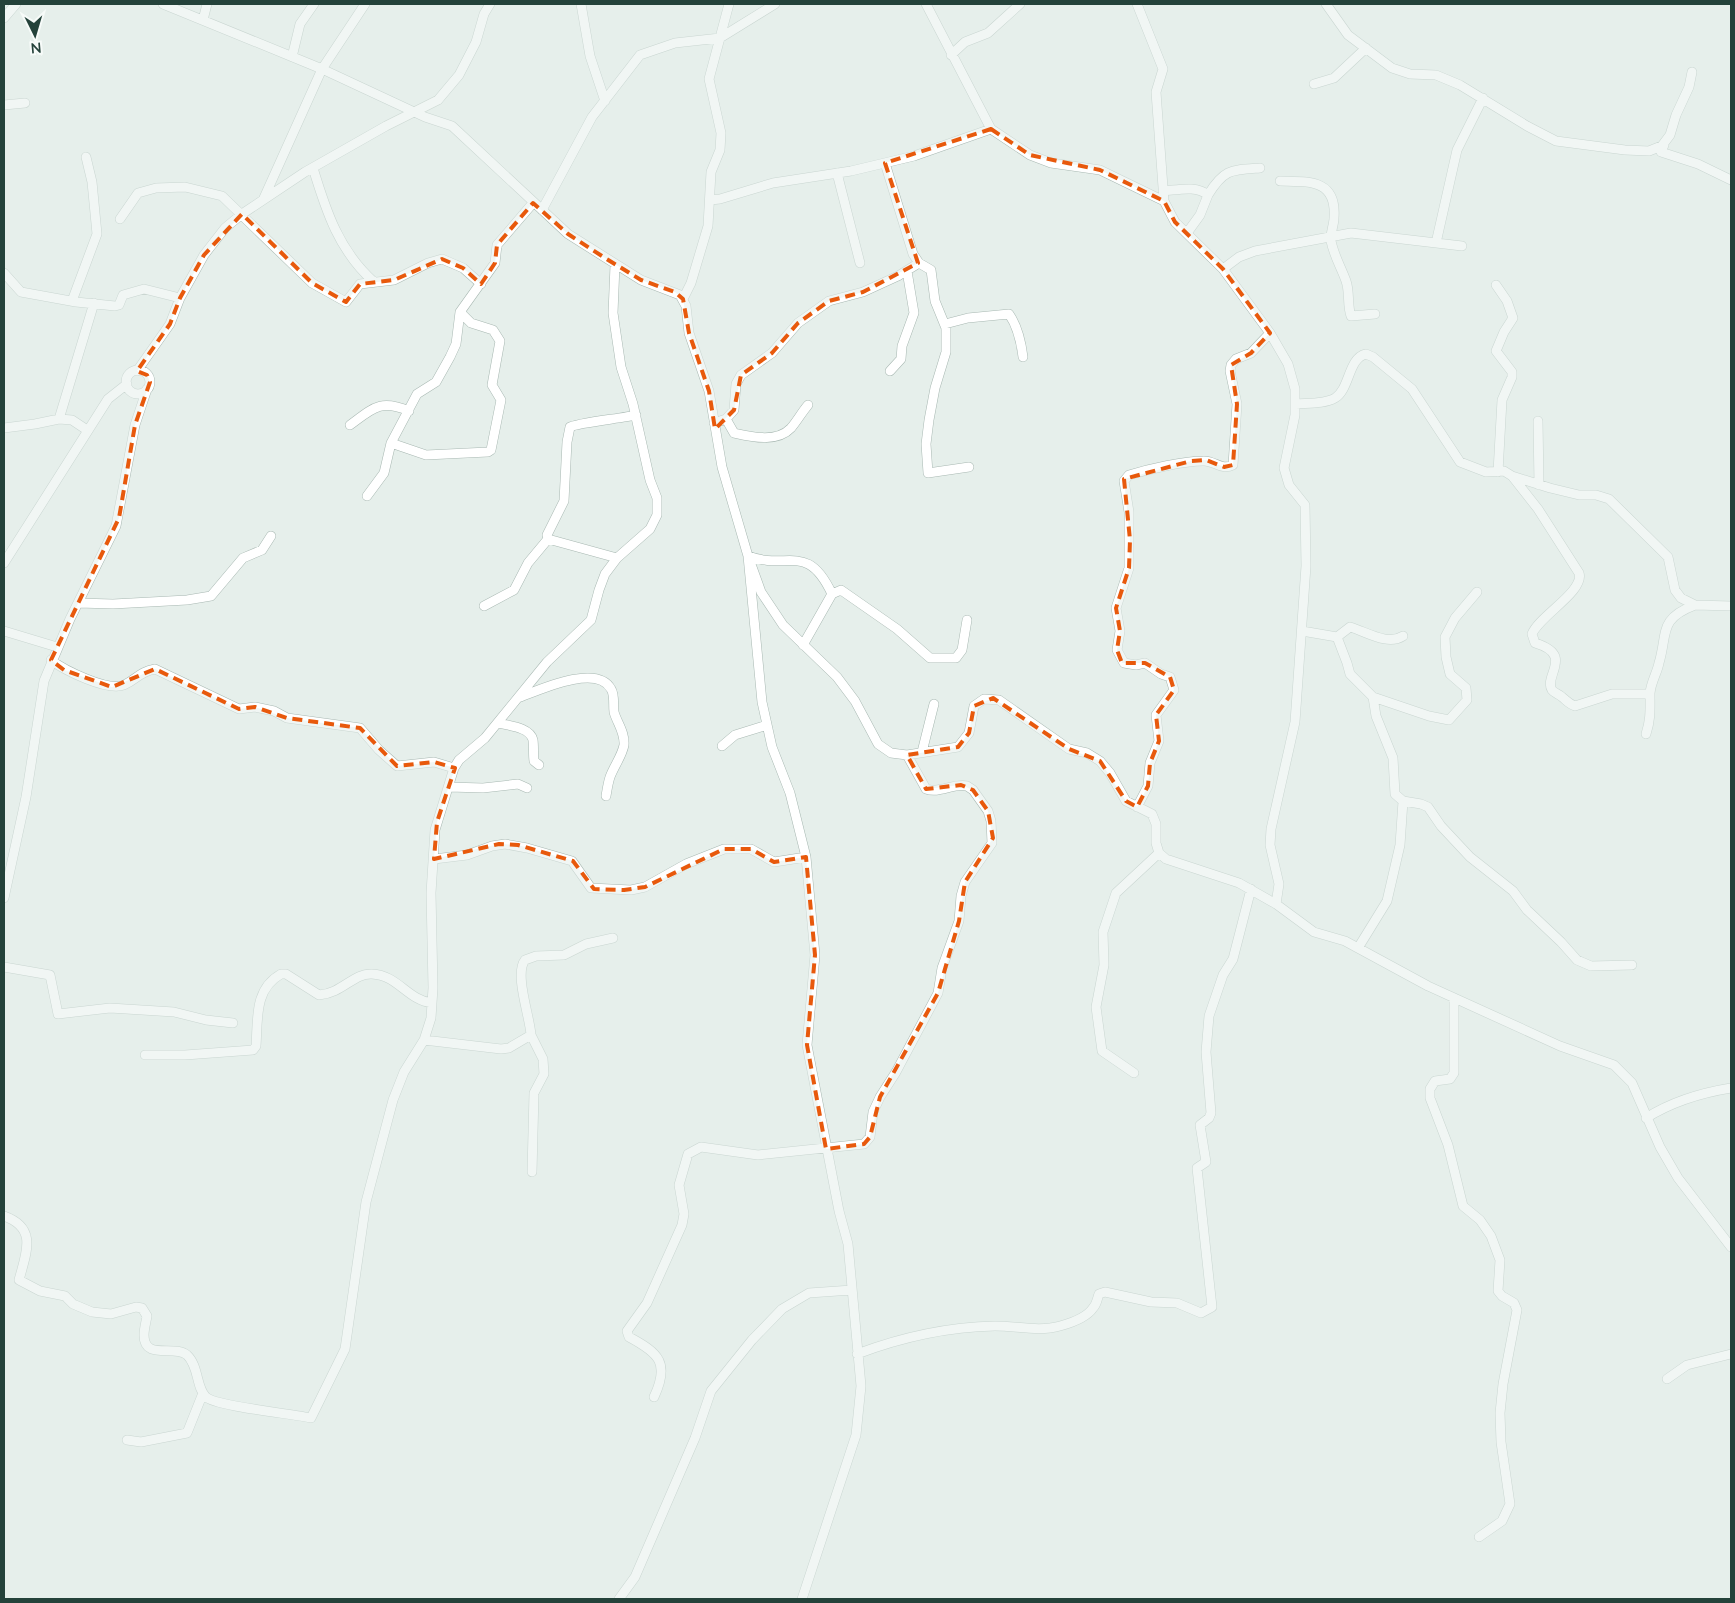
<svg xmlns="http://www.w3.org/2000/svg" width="1735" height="1603" font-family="Lato,sans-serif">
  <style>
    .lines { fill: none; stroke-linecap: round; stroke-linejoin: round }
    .minor-casing { stroke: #a8b8b2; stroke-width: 10 }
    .minor { stroke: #fff; stroke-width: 9 }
    .marked { fill: none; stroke: #e8590c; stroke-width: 4; stroke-dasharray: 10 6; stroke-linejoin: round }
  </style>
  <rect width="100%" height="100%" fill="#e6efeb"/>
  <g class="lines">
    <defs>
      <path id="minor" d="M163,4L322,69L425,117L452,126L568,234L641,280L680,295L686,306L689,333L709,391L722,467L748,556L761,592L783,625L837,677L855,701L878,744L891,753L907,755L958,747L969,733L974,706L984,699L999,700L1069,749L1087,753L1100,761L1110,773L1126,801L1152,814L1156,824V843L1159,853L1166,859L1239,883L1276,904L1314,932L1345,941L1428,986L1560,1046L1614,1065L1632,1083L1660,1147L1678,1178L1731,1247
        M581,4L590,56L605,101
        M926,4L991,129L1030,155L1051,163L1100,170L1164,201
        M1137,4L1163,69L1156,92L1164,201L1175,222L1223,269L1270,333L1288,364L1295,389V415L1284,468L1289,485L1305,505L1306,566L1295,722L1271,829L1270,845L1279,884L1276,904
        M1326,4L1348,35L1392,68L1410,74L1436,75L1460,85L1527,126L1556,141L1625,150L1649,151L1664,145L1661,152L1698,164L1731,180
        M4,18L16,4
        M203,20L207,4
        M951,55L965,42L988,33L1020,4
        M292,57L300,24L314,4
        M1314,84L1334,78L1366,48
        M4,105L25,103
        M1661,147L1670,135L1676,115L1689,87L1692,72
        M885,163L913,254L919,263L931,270L935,301L946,328V352L935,388L929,420L926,444L928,473L969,467
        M313,168C326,211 339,251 374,282
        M837,173L860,263
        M1280,181C1307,182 1337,178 1334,218C1334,225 1330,233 1331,241C1334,256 1341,267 1346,281C1350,292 1347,305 1351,316L1375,314
        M1163,191C1178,190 1196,185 1208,195L1200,215L1187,233
        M1208,195C1224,169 1231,170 1260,168
        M263,200L322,69L365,4
        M710,200L720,199L773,183L851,171L914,156L991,129
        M542,210L592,117L640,55L675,43L720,38L775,4
        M120,219L138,193L156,188L185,187L222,196L312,283L346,302L360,284L394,280L428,263L442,259L463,268L481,284
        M1436,243L1457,150L1483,98
        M1223,269L1239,257L1255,251L1351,233L1462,246
        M4,273L21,292L76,302L115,306L119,305L123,295L144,289L180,298
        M1496,285L1507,301L1513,318L1504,332L1496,351L1512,372V377L1502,400L1498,472
        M683,299L691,283L708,226L711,172L720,150L721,133L709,79L729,4
        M72,301L97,234L92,182L86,157
        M460,312L471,323L493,330L500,341L492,385L501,400L491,450L488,452L426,455L391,443L417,394L436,382L450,357L456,344L460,312L495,263L497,245L533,203
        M945,324L968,318L1009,314C1018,327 1021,341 1023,357
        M126 382a12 12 0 1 1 24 0a12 12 0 1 1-24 0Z
        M137,371L170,324L180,298L204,255L225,228L242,214L305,172L386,126L438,100L459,75L476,42L484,14L490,4
        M890,371L901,359L902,346L914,313L907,271
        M1296,404C1308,403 1325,404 1335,398C1350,389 1348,358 1366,354L1373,357L1412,389L1460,462L1486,472L1504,471L1512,476L1538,509L1579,573C1585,591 1539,616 1532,634L1535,643C1575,655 1543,676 1552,690C1554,693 1559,694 1562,697C1566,700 1569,704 1575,706L1612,694H1650
        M59,419L94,303
        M726,419L734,433C752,437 777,443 791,428C797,421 802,412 808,405
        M1538,421L1539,485
        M714,423L726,419L734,410L736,384L741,375L772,353L798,323L829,301L863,292L898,276L919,263
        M350,425C373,408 380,399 409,411
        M4,428L35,424L59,419L72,420L87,430
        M1512,476L1550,488L1579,495H1596L1609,499L1668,557L1675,590L1681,598L1695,605L1731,606
        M367,496L384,473L391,443
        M617,558L548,539L547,535L564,501L567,442L570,427C576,423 624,418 636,415
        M4,563L108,399L127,384
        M78,603L113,604L187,600L211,596L243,558L262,550L271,536
        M484,606L514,590L528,563L548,539
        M4,631L57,647
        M1302,631L1337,637L1347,663L1350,674L1373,697L1376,716L1393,758L1395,794L1403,801L1421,804L1428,807L1441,826L1470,857L1513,891L1527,910L1561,942L1577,960L1591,966L1632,965
        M1337,637L1350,627C1367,632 1388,646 1403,636
        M803,645L832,594L841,590L897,629L930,658H956L962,650L967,620
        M51,660C64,670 108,692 124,685C137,679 139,672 155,669L239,709L255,707L274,711L287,718L360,728L379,750L397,766L434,762L454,768
        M1373,697L1429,716L1449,720L1467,700L1466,688L1450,674L1446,657L1445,637L1455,618L1477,592
        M518,698C539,690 597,663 611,689C615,695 613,705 614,712C617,723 625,732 624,745C622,756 614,766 610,777C608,783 607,790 606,796
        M498,723C509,726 530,727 533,740C534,747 533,754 534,761L539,765
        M1646,734C1651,719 1650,708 1650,693C1651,682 1657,673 1659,663C1668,633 1658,619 1695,605
        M722,746L735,735L767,725
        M922,752L934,704
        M449,787L483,788L518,784L527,788
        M1137,807L1148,786L1150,763L1159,741L1156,715L1174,690L1170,677L1161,674L1145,663L1136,665L1124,663L1117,650L1120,631L1116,608L1129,568V512L1124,481L1129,475C1149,469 1184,461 1203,461C1214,460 1221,471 1233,465L1237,404L1230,371L1231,365L1236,359L1251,353L1270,333
        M434,859L467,855L492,846L505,844L527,848L572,861L591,888L631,890L645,887L686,864L724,849H751L774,862L806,857
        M4,898L26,797L44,681L70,619L116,526L135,425L147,389
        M1358,948L1387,901L1400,845L1403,801
        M4,967L50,975L58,1014L110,1008L174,1012L206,1020L233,1023
        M1454,998V1073L1450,1079L1435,1081L1430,1089V1098L1448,1145L1463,1206L1480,1220L1491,1236L1500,1260L1498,1291L1502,1296L1514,1303L1517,1310L1503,1384L1500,1413L1501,1442L1510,1504L1502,1521L1479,1537
        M531,1035L543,1059L544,1074L534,1093L532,1172
        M424,1040L501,1049L509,1048L531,1035C530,1017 514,974 525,960L536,956L564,955L586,944L613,938
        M145,1055H185L253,1050L256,1046C258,1019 254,989 281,974H286L319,995C343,993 353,973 372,974C398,975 407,1000 432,1003
        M1134,1073L1102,1051L1096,1007L1104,965L1103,932L1116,893L1159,853
        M1646,1118C1673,1101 1700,1093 1731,1088
        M4,1216C38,1228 26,1253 19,1280L40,1291L65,1296L73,1304L92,1312L111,1314L136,1307L142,1308L147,1316C146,1322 144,1329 144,1335C144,1361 174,1344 187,1355C199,1366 196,1388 206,1397C215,1406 293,1414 311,1418L345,1349L366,1202L393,1100L404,1072L424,1040L431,1018L433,988L431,893L435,830L454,768L459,760L485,738L547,662L591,620L599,590L605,574L617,558L650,529L657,515V498L650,480L633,404L621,367L613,313L615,265
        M857,1354C902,1337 947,1327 995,1326C1017,1326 1039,1332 1060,1326C1071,1323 1087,1317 1093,1308C1097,1304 1097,1299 1099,1294L1105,1292L1151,1302L1177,1303L1201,1313L1212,1307L1197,1168L1206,1162L1200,1125L1209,1118L1211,1113L1206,1052L1209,1016L1223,975L1233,959L1251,889
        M1667,1379L1687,1365L1731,1354
        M654,1397C670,1363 659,1353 629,1337L627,1331L647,1303L682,1225L684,1214L679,1185L688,1154L701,1147L758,1155L864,1144L870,1137L873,1112L880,1097L896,1072L938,993L942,968L959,921L961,896L965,882L992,843L991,821L988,811L973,790L967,786C953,783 939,794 926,789L907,755
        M127,1440L141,1442L187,1433L203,1393
        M619,1599L635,1577L695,1438L711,1391L752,1340L782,1309L809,1293L852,1290
        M802,1599L856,1435L861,1386L848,1244L839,1211L807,1045L815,955L806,857L790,793L772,747L762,702L748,556C788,571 807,541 832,594"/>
    </defs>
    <!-- minor casing -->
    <use href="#minor" class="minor-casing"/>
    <!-- minor -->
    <use href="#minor" class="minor"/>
  </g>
  <!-- marked area -->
  <path d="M0 0H1735V1603H0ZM991,129L1030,155L1100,170L1164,201L1175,222L1223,269L1270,333L1251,353L1231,365L1237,404L1233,465L1224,467L1206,460L1191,461L1124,479L1130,540L1129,568L1116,608L1120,631L1117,650L1122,663H1145L1170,677L1174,690L1156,715L1159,741L1150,763L1148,786L1137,807L1126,801L1100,761L1069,749L993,698L974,706L969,733L958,747L907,755L926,789L961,785L973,790L988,811L993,838L965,882L959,921L938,993L880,1097L870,1137L864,1144L826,1149L807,1045L815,955L806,857L774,862L751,849H724L645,887L624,890L594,889L573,861L518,845L499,844L434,859L437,822L455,768L434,762L397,766L360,728L287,718L255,707L239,709L155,669L112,687L64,670L51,660L119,518L135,425L150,382L147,375L137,371L170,324L180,298L204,255L242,214L312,283L346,302L360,284L394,280L442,259L463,268L481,284L495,263L497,245L533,203L568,234L605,258L641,280L675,292L683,299L689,333L709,391L715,429L734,410L741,375L772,353L798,323L829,301L863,292L918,263L885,163Z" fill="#e6efeb" fill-opacity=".55" fill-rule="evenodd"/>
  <path class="marked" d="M991,129L1030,155L1100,170L1164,201L1175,222L1223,269L1270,333L1251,353L1231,365L1237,404L1233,465L1224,467L1206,460L1191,461L1124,479L1130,540L1129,568L1116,608L1120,631L1117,650L1122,663H1145L1170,677L1174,690L1156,715L1159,741L1150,763L1148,786L1137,807L1126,801L1100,761L1069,749L993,698L974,706L969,733L958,747L907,755L926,789L961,785L973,790L988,811L993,838L965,882L959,921L938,993L880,1097L870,1137L864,1144L826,1149L807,1045L815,955L806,857L774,862L751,849H724L645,887L624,890L594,889L573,861L518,845L499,844L434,859L437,822L455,768L434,762L397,766L360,728L287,718L255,707L239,709L155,669L112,687L64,670L51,660L119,518L135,425L150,382L147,375L137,371L170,324L180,298L204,255L242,214L312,283L346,302L360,284L394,280L442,259L463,268L481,284L495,263L497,245L533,203L568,234L605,258L641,280L675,292L683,299L689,333L709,391L715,429L734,410L741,375L772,353L798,323L829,301L863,292L918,263L885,163Z"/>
  <!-- border -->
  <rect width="1735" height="1603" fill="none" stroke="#24423a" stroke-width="10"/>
  <!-- north arrow -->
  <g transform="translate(35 35) rotate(175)" stroke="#f7fbf9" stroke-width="4" paint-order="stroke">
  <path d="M0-4L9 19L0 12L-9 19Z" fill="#24423a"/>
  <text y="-8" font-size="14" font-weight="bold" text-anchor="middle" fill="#24423a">N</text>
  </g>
</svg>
